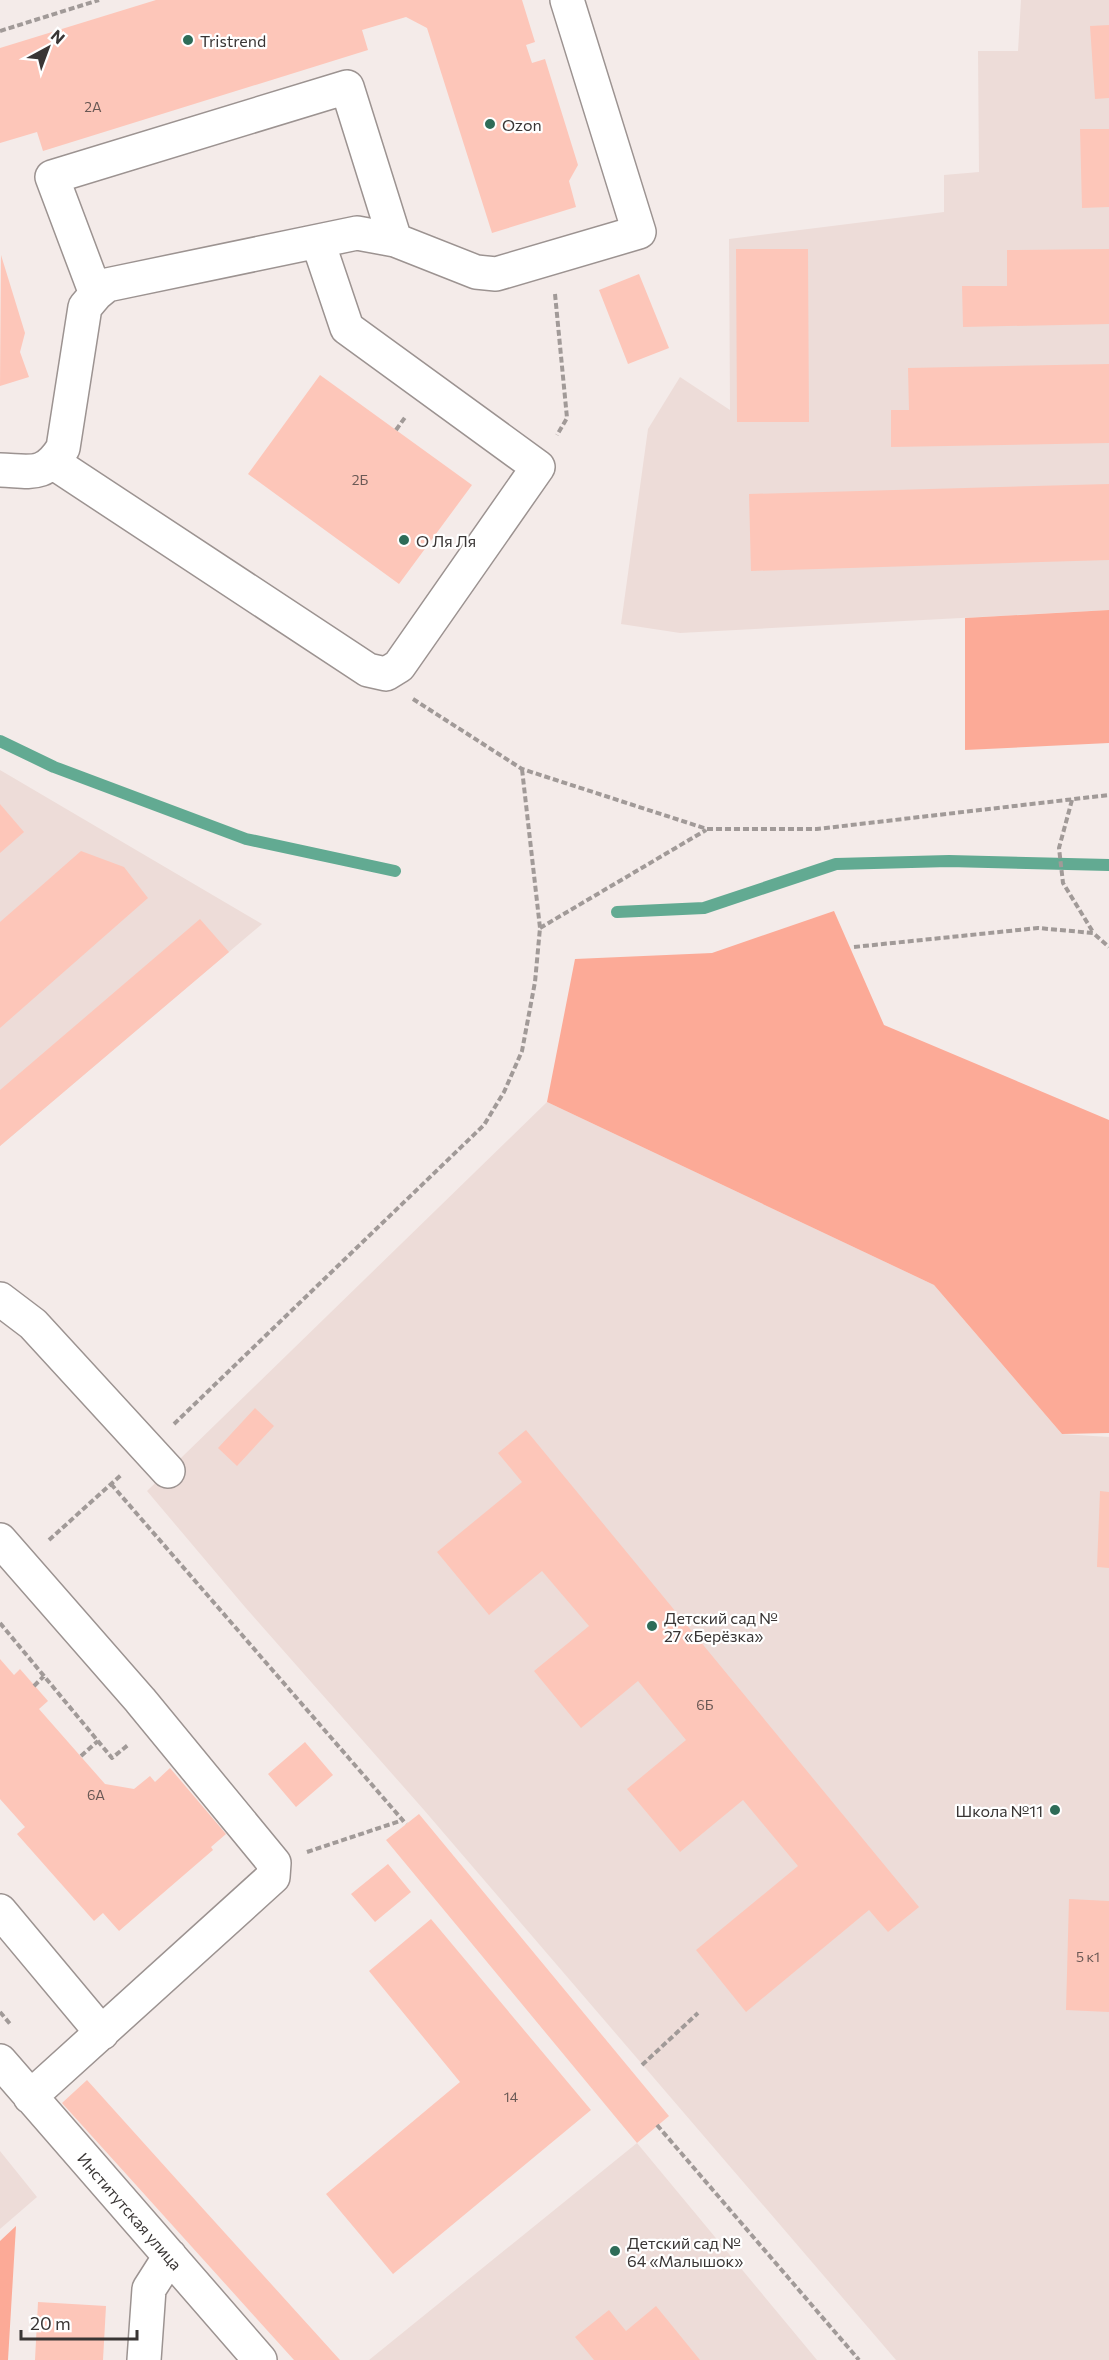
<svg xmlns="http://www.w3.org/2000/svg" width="1109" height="2360" font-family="Commissioner,sans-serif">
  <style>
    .built { fill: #eddcd8 }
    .green { fill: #fcaa97 }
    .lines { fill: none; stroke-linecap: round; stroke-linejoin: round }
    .stream { stroke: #62aa92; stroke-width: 12 }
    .building { fill: #fdc6b9 }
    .minor-casing { stroke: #9c9391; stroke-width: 36 }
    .path { stroke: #a19a98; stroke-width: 4; stroke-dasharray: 6 3; stroke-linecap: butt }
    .minor { stroke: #fff; stroke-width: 33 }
    .poi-dot { fill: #2e6c58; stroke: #fff; stroke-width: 2 }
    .labels { text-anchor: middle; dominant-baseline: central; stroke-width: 4.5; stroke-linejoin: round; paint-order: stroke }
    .number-label { font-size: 14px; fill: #6a5955 }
    .poi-label { font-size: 16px; fill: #393534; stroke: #fff; text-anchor: start }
    .street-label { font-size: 16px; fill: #393534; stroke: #fff }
  </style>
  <rect width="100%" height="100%" fill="#f4ebe9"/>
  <!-- built -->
  <path class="built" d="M1021,0H1109V610L680,633L621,624L648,429L680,377L730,410L729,239L944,212V175L979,172L978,51H1018Z
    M0,770L262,924L0,1146Z
    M547,1102L934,1285L1062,1434L1109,1437V2360H896L424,1810L245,1607L147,1491Z
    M637,2143L817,2360H369Z
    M0,2151L37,2197L0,2229Z"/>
  <!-- green -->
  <path class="green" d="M1109,610V743L965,750V618Z
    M834,911L884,1025L1109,1120V1433L1062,1434L934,1285L547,1102L575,959L712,953Z
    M16,2226L8,2360H0V2241Z"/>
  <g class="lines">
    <!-- stream -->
    <path class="stream" d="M0,741L54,767L246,839L395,871
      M617,912L704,908L836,864L949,861L1109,865"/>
  </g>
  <!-- building -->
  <path class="building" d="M156,0H522L535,42L526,45L532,63L545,59L578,165L569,181L576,207L492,233L427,28L406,17L362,30L368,50L43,151L37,132L0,143V48Z
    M1109,25V98L1095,99L1090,26Z
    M1080,129H1109V207L1082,208Z
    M736,249H808L809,422H737Z
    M1109,249V324L963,327L962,286H1007V250Z
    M1,255L25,333L20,352L29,377L0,386Z
    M639,274L669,348L628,364L599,290Z
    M1109,364V443L891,447V410H909L908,368Z
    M320,375L472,485L399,584L248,474Z
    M1109,484V560L751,571L749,494Z
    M0,804L24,832L0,853Z
    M81,851L124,867L148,898L0,1028V922Z
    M200,919L229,952L0,1146V1090Z
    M255,1408L274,1426L237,1466L218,1448Z
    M526,1430L919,1907L888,1932L869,1910L746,2012L696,1950L798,1866L743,1800L680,1852L627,1789L686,1740L638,1681L581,1728L534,1671L589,1626L542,1571L489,1615L437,1552L522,1482L498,1453Z
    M1100,1491L1109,1492V1568L1097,1567Z
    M0,1659L14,1675L20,1669L48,1701L39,1709L105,1784L134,1789L150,1776L155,1782L170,1768L226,1834L211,1847L213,1850L119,1931L103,1913L94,1921L17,1834L25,1827L0,1799Z
    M305,1742L333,1775L296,1807L268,1774Z
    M419,1814L669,2116L637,2143L386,1840Z
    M388,1864L411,1892L375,1922L351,1894Z
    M1069,1899L1109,1901V2012L1066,2010Z
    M431,1919L591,2110L393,2274L326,2194L460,2082L369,1971Z
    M87,2080L196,2201L340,2360H294L62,2103Z
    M38,2302L106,2306L103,2360H35Z
    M656,2306L700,2360H594L575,2337L609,2310L626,2331Z"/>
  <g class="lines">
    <defs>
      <path id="minor" d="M96,294L52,177L347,87L395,240
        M54,463L368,670L386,674L399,666L538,467L347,328L318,242
        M0,470C31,471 44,478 63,448L85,307L96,294L107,285L357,233L395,240L476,272L496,274L639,232L567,0
        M0,1299L33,1324L168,1471
        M0,1540L140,1700L274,1863L273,1877L30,2097
        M0,1911L102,2033
        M0,2061L260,2360
        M144,2360L149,2289L170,2256"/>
    </defs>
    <!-- minor casing -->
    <use href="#minor" class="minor-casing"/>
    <!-- path -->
    <path class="path" d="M0,31L99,0
      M555,294L567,418L557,435
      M396,430L406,416
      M413,699L522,769L707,829H817L1109,795
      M1072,800L1059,848L1063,883L1093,932
      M540,928L706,830
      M854,947L1038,928L1093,933L1109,947
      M174,1424L484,1125L504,1092L522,1051L535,982L540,928L522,769
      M111,1484L406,1824
      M49,1540L121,1475
      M0,1623L112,1758L128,1745
      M34,1686L44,1676
      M81,1756L98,1741
      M307,1852L403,1820
      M0,2012L11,2025
      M642,2065L698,2013
      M657,2125L859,2360"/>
    <!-- minor -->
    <use href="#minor" class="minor"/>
  </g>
  <!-- markers -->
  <g class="poi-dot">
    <circle cx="188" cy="40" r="6"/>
    <circle cx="490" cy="124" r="6"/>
    <circle cx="404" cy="540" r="6"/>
    <circle cx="652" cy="1626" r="6"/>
    <circle cx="1055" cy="1810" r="6"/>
    <circle cx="615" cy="2251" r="6"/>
  </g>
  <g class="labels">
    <!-- number labels -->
    <g class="number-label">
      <text x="93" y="106">2А</text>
      <text x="360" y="479">2Б</text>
      <text x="705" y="1704">6Б</text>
      <text x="96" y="1794">6А</text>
      <text x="1088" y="1956">5 к1</text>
      <text x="511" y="2096">14</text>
    </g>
    <!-- poi labels -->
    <g class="poi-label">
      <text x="200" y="40">Tristrend</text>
      <text x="502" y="124">Ozon</text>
      <text x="416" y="540">О Ля Ля</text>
      <text x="664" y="1617">Детский сад №<tspan x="664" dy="18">27 «Берёзка»</tspan></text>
      <text x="1043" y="1810" text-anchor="end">Школа №11</text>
      <text x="627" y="2242">Детский сад №<tspan x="627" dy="18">64 «Малышок»</tspan></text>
    </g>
    <!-- street labels -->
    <g class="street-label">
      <text transform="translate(130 2211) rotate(49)">Институтская улица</text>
    </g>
  </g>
  <!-- north arrow -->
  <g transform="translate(48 48) rotate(41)" stroke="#ffffff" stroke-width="4.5" paint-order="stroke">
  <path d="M0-4.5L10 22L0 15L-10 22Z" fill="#393534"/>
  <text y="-9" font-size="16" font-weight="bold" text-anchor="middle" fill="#393534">N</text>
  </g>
  <!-- scale -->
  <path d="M21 2330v9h116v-9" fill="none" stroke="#393534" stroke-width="3"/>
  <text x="30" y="2330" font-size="18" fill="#393534" stroke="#ffffff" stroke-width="4.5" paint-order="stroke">20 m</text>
</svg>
